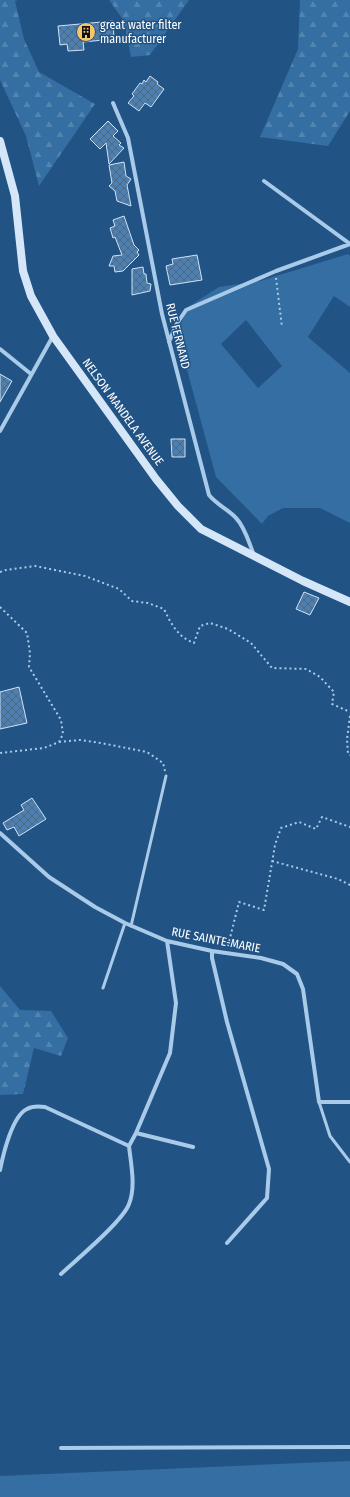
<svg xmlns="http://www.w3.org/2000/svg" width="350" height="1497" font-family="'Fira Sans Condensed',sans-serif">
  <style>
    .grass { fill: #346ea2; fill-rule: evenodd }
    .forest { fill: url(#forest-firs) }
    .building { fill: url(#building-cross-hatch); stroke: #cee3f7 }
    .lines { fill: none; stroke-linecap: round; stroke-linejoin: round }
    .path { stroke: #a9cbe9; stroke-width: 2; stroke-dasharray: 2 3; stroke-linecap: butt }
    .lane { stroke: #a9cbe9; stroke-width: 3 }
    .street { stroke: #a9cbe9; stroke-width: 4 }
    .secondary { stroke: #d4e6f7; stroke-width: 8 }
    .labels { text-anchor: middle; dominant-baseline: central; stroke-width: 3; stroke-linejoin: round; paint-order: stroke }
    .poi-label { font-size: 12px; fill: #fff; stroke: #215385; text-anchor: start }
    .street-label { font-size: 12px; fill: #fff; stroke: #215385 }
  </style>
  <defs>
    <pattern id="forest-firs" width="22" height="20" patternUnits="userSpaceOnUse"><rect width="22" height="20" fill="#346ea2"/><path d="M5 1l3.5 6h-7zM16 11l3.5 6h-7z" fill="#5284b0"/></pattern>
    <pattern id="building-cross-hatch" width="8" height="8" patternUnits="userSpaceOnUse"><rect width="8" height="8" fill="#4d80b0"/><path d="M0 0l8 8M0 8l8-8" fill="none" stroke="#4d6983"/></pattern>
  </defs>
  <rect width="100%" height="100%" fill="#215385"/>
  <!-- grass -->
  <path class="grass" d="M348,254L350,256V307L334,296L308,337L350,373V523L320,508H283L268,516L262,524L216,477L177,333L188,307L219,287L260,281ZM246,320L282,366L258,388L221,344Z
    M350,1461V1497H0V1476Z"/>
  <!-- forest -->
  <path class="forest" d="M0,0H19L15,1L24,39L39,72L95,104L39,186L26,136L0,80Z
    M109,0H189L150,55L131,57L124,21Z
    M300,0H350V111L328,146L260,137L298,49Z
    M0,986L20,1010L51,1011L68,1038L61,1056L34,1048L23,1094L0,1095Z"/>
  <!-- building -->
  <path class="building" d="M113,21L114,39L83,42L84,50L68,51L67,44L60,45L58,26Z
    M150,76L158,82L157,84L164,89L151,107L145,103L139,111L128,103L134,96L132,94L140,83L142,84L144,80L146,82Z
    M108,121L118,131L113,136L121,143L119,145L124,148L109,164L106,143L100,149L90,139Z
    M124,162L126,176L131,179L127,185L131,206L117,201L115,191L109,186L112,183L109,165Z
    M124,216L134,245L139,250L137,252L139,255L123,271L115,272L114,266H109L113,256L122,255L115,237L113,238L110,228L115,226L113,220Z
    M197,255L202,280L170,285L166,266L173,264L172,259Z
    M143,267L144,274H146L147,283L151,284L150,291L132,295V269Z
    M0,374L12,381L0,402Z
    M171,439H185V457H172Z
    M304,592L319,598L310,615L296,609Z
    M19,687L27,723L0,729V692Z
    M32,798L46,819L19,836L14,827L7,830L3,823L24,810L21,805Z"/>
  <g class="lines">
    <!-- path -->
    <path class="path" d="M276,278L282,327
      M0,572L6,570L35,566L85,576L119,589L132,601L148,603L164,609C171,624 178,637 194,643L200,626L210,623L228,629L251,643L272,668L306,669L320,677L334,692L332,704L350,712
      M0,607L27,633L30,653L29,667L61,720L63,734L59,742L44,748L0,753
      M350,716L347,739L348,754L350,755
      M59,742L80,740L101,743L147,752L163,763L165,771
      M272,861L338,879L350,885
      M228,946L239,902L264,910L275,845L281,828L299,822L316,829L322,817L350,827"/>
    <!-- lane -->
    <path class="lane" d="M131,926L166,776
      M103,988L125,923
      M319,1102L330,1136L350,1162"/>
    <!-- street -->
    <path class="street" d="M113,103L128,138L162,314L209,495C217,505 228,509 236,518C245,527 249,543 254,555
      M264,181L350,244
      M169,342L176,325L186,310L276,271L350,244
      M0,349L31,374
      M0,431L53,336
      M0,833L49,877L95,907L125,923L167,941L212,951L261,958L283,964L297,974L303,989L319,1102H350
      M167,941L176,1003L170,1053L136,1133L193,1147
      M212,951V958L227,1022L269,1169L267,1198L227,1243
      M0,1170C3,1155 12,1116 27,1109C32,1106 38,1106 45,1107L129,1146L136,1133
      M61,1274C76,1260 123,1221 129,1204C136,1186 131,1165 129,1146
      M61,1448L350,1447"/>
    <!-- secondary -->
    <path class="secondary" d="M0,141L15,196L23,271L31,296L53,336L156,479L178,506L201,529L303,581L350,602"/>
  </g>
  <!-- icons -->
  <defs>
    <symbol id="building-disc" viewBox="-11 -11 22 22"><circle r="9.5" fill="#f6c56a" stroke="#215385"/><path d="M-4-6H4V6H1V3H-1V6H-4ZM-2.5-4.3h1.7v1.8h-1.7ZM.8-4.3h1.7v1.8H.8ZM-2.5-1h1.7V.8h-1.7ZM.8-1h1.7V.8H.8Z" fill="#111"/></symbol>
  </defs>
  <g fill-rule="evenodd">
    <use href="#building-disc" x="75" y="21" width="22" height="22"/>
  </g>
  <g class="labels">
    <!-- poi labels -->
    <g class="poi-label">
      <text x="100" y="25">great water filter<tspan x="100" dy="14">manufacturer</tspan></text>
    </g>
    <!-- street labels -->
    <g class="street-label">
      <text transform="translate(178 336) rotate(76)">RUE FERNAND</text>
      <text transform="translate(123 412) rotate(54)">NELSON MANDELA AVENUE</text>
      <text transform="translate(216 940) rotate(11)">RUE SAINTE-MARIE</text>
    </g>
  </g>
</svg>
